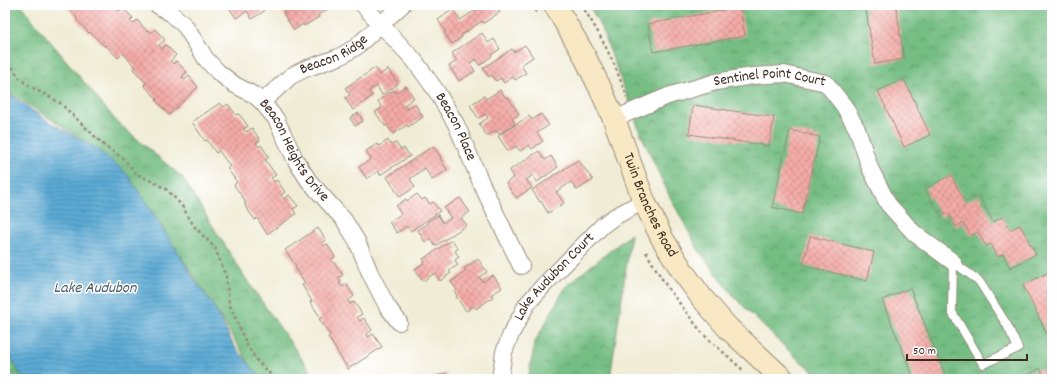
<svg xmlns="http://www.w3.org/2000/svg" width="1057" height="384" font-family="Dekko,sans-serif">
  <style>
    .forest { fill: url(#forest-crowns); stroke: #587450 }
    .water { fill: url(#water-rules); stroke: #4b6a7a }
    .building { fill: url(#building-cross-hatch) }
    .lines { fill: none; stroke-linecap: round; stroke-linejoin: round }
    .lane-casing { stroke: #968b7a; stroke-width: 10 }
    .street-casing { stroke: #968b7a; stroke-width: 18 }
    .secondary-casing { stroke: #968b7a; stroke-width: 24 }
    .path { stroke: #968b7a; stroke-width: 2.5; stroke-dasharray: 3 3; stroke-linecap: butt }
    .lane { stroke: #fff; stroke-width: 8 }
    .street { stroke: #fff; stroke-width: 16 }
    .secondary { stroke: #f8e8c3; stroke-width: 22 }
    .labels { text-anchor: middle; dominant-baseline: central; stroke-width: 3; stroke-linejoin: round; paint-order: stroke }
    .street-label { font-size: 15px; fill: #3b2a1e; stroke: #fff }
    .water-label { font-size: 16px; font-style: italic; fill: #485d67; stroke: #fff }
  </style>
  <defs>
    <pattern id="forest-crowns" width="20" height="18" patternUnits="userSpaceOnUse"><rect width="20" height="18" fill="#74bd83"/><path d="M2 6a3 3 0 1 1 6 0M12 15a3 3 0 1 1 6 0" fill="none" stroke="#609a6b"/></pattern>
    <pattern id="water-rules" width="6" height="5" patternUnits="userSpaceOnUse"><rect width="6" height="5" fill="#5baad5"/><path d="M0 2.5h6" fill="none" stroke="#4c8bac"/></pattern>
    <pattern id="building-cross-hatch" width="8" height="8" patternUnits="userSpaceOnUse"><rect width="8" height="8" fill="#f5aca8"/><path d="M0 0l8 8M0 8l8-8" fill="none" stroke="#c88c88"/></pattern>
  </defs>
  <rect width="100%" height="100%" fill="#fff"/>
  <filter id="ink" filterUnits="userSpaceOnUse"><feTurbulence type="fractalNoise" baseFrequency=".025" numOctaves="2"/><feDisplacementMap in="SourceGraphic" scale="8" xChannelSelector="R" yChannelSelector="G"/><feConvolveMatrix kernelMatrix="1 2 1 2 8 2 1 2 1" color-interpolation-filters="sRGB"/></filter>
  <filter id="wash" filterUnits="userSpaceOnUse"><feTurbulence type="fractalNoise" baseFrequency=".012" numOctaves="4" result="noise"/><feDisplacementMap in="SourceGraphic" scale="16" xChannelSelector="R" yChannelSelector="G"/><feGaussianBlur stdDeviation="0.9" result="paint"/><feColorMatrix in="noise" values="0 0 0 0 0 0 0 0 0 0 0 0 0 0 0 0 0 1.4 0 .05"/><feComposite in="paint" operator="in"/></filter>
  <g filter="url(#wash)">
    <rect width="100%" height="100%" fill="#f0ecd6"/>
    <!-- forest -->
    <path class="forest" d="M5,5H22L26,12L117,122L182,177L246,279L316,379H263L250,365L214,307L128,175L99,150L5,90Z
      M589,5H1052V379H823L794,356L736,299L699,251L668,193L640,132L603,32Z
      M631,234L610,379H528L535,342L566,286Z
      M5,347L23,379H5Z"/>
    <!-- water -->
    <path class="water" d="M5,91L45,119L99,150L128,175L176,249L193,277L214,307L235,347L250,365L263,379H23L5,347Z"/>
    <g id="blocks">
      <!-- building -->
      <path class="building" d="M65,5H118V6L116,8L119,11L123,8L133,18L130,21L133,24L137,20L147,31L148,30L151,33L155,29L165,40L159,45L162,49L166,45L176,55L170,61L173,64L176,61L187,72L182,77L185,80L189,76L198,87L169,115L156,100L157,99L144,85L146,83L133,69L135,67L123,53L118,58L105,45L104,46L90,32L89,33L76,19L77,18Z
        M230,5H271L263,10L264,11L252,19L247,11L236,18L228,6Z
        M281,5H326L328,9L318,15L319,17L304,26L303,24L294,30L283,13L285,11Z
        M472,5H496L500,12L484,23L482,21L467,31H468L461,35L462,37L452,44L444,33L446,32L438,20L453,9L460,20L476,10Z
        M865,5H896L904,59L875,64Z
        M740,7L745,36L653,52L648,24Z
        M482,33L488,43L494,39L500,49L491,55L492,56L480,65L476,59L470,63L475,71L459,81L449,66L457,61L452,53Z
        M525,45L533,57L521,65L526,73L515,80L513,77L504,83L501,78L496,81L492,75L489,77L483,68L512,49L514,52Z
        M375,68L380,75L388,69L398,84L382,95L377,86L369,91L372,96L353,110L345,98L350,95L345,88Z
        M904,79L930,135L904,147L878,91Z
        M406,86L414,98L404,105L407,109L415,104L423,117L408,127L407,125L393,134L387,125L385,126L375,112L382,108L378,101L394,90L396,93Z
        M500,90L506,98L508,97L519,114L512,119L515,124L499,134L496,130L487,136L479,124L488,118L485,114L478,118L470,105L484,96L486,99Z
        M220,103L224,107L228,104L236,115L239,114L248,126L243,129L246,132L252,128L260,140L256,143L259,147L261,145L269,157L265,160L276,175L271,178L274,182L277,180L285,192L281,195L284,199L289,195L298,206L293,209L296,214L267,234L257,218L255,220L245,206L246,205L244,203L246,202L234,185L237,182L227,168L230,166L219,151L216,153L207,140L205,141L192,122Z
        M693,105L774,117L769,146L689,134Z
        M358,113L363,121L355,126L350,118Z
        M541,114L549,125L537,133L543,141L532,149L529,145L520,151L516,146L508,151L498,136L529,116L532,120Z
        M790,130L820,137L802,214L772,207Z
        M388,140L391,145L396,143L401,150L404,148L410,156L380,175L378,171L367,179L359,167L371,159L366,151L377,144L379,146Z
        M433,146L441,157L440,158L447,170L432,180L425,168L410,179L415,187L400,197L387,177Z
        M539,151L545,160L551,156L558,167L537,182L533,175L526,180L532,188L516,198L506,183L514,177L510,170Z
        M578,160L593,180L577,190L571,182L556,192L564,203L548,213L541,201L540,202L532,190Z
        M951,175L965,202L979,195L993,222L1002,217L1010,230L1020,225L1036,254L1010,268L1003,254L998,257L991,244L986,246L978,232L971,236L963,223L956,227L948,213L941,217L925,189Z
        M417,194L422,200L425,198L430,204L433,202L440,211L411,231L407,226L397,233L389,222L401,214L396,206L406,199L407,201Z
        M460,198L470,212L461,218L467,225L435,246L431,239L425,242L418,230L427,224V222L438,215L443,223L451,218L444,208Z
        M318,228L326,240L322,243L324,246L327,244L335,257L331,260L333,263L334,262L343,275L338,278L341,282L339,283L342,287L346,284L354,296L348,301L350,304L354,302L362,314L357,317L360,321L364,318L372,330L367,334L368,337L373,334L382,347L348,369L328,337L330,335L319,319L321,318L310,302L312,301L302,285L305,283L295,267L296,266L285,250Z
        M810,236L874,252L867,281L803,265Z
        M452,240L458,249L455,251L459,257L455,260L458,265L449,271L451,273L440,281L435,273L423,281L415,269L425,262L423,259Z
        M478,259L487,272L479,277L483,282L493,275L502,288L491,295L493,297L476,309L474,306L466,311L456,297L457,296L455,292L457,290L451,282L466,271L464,269Z
        M1047,273L1052,283V344L1023,285Z
        M910,288L947,379H914L882,300Z
        M1040,368L1046,379H1021Z
        M446,373L448,379H428Z"/>
    </g>
  </g>
  <g filter="url(#ink)">
    <use href="#blocks" fill-opacity="0" stroke="#968b7a" stroke-width="1"/>
    <g class="lines">
      <defs>
        <path id="lane" d="M953,262L979,281L1007,325L1018,348L983,364L952,312Z"/>
        <g id="street">
          <path id="s1" d="M157,5L172,14L185,26L206,59L218,72L235,85L254,95L262,102L276,119L296,161L309,181L344,220L357,241L370,273L387,306L399,322"/>
          <path id="s2" d="M363,5L414,60L437,92L456,124L482,185L521,266"/>
          <path id="s3" d="M262,102L291,76L305,69L339,57L356,47L402,5"/>
          <path id="s4" d="M614,119L668,96L716,82L753,76L784,74L826,83L844,106L857,129L870,168L888,204L914,233L953,262"/>
          <path id="s5" d="M500,379L504,352L511,334L527,304L544,285L603,225L614,217L644,201"/>
        </g>
        <g id="secondary">
          <path id="s6" d="M555,5L583,53L601,90L614,119L644,201L662,238L683,272L702,298L728,328L783,379"/>
        </g>
      </defs>
      <!-- lane casing -->
      <use href="#lane" class="lane-casing"/>
      <!-- street casing -->
      <use href="#street" class="street-casing"/>
      <!-- secondary casing -->
      <use href="#secondary" class="secondary-casing"/>
      <!-- path -->
      <path class="path" d="M531,5L537,13
        M581,5C601,34 615,64 627,97
        M5,57L16,73L21,80L33,88L59,102L106,147L123,158L137,174L145,178L152,181L166,189L174,197L182,206L194,226L215,248L226,276L229,303L239,327L248,347L258,362L275,379
        M646,252L653,264L667,287L703,334L744,371"/>
      <!-- lane -->
      <use href="#lane" class="lane"/>
      <!-- street -->
      <use href="#street" class="street"/>
      <!-- secondary -->
      <use href="#secondary" class="secondary"/>
    </g>
  </g>
  <g class="labels">
    <!-- street labels -->
    <g class="street-label">
      <text stroke="none"><textPath href="#s3" startOffset="87">Beacon Ridge</textPath></text>
      <text stroke="none"><textPath href="#s4" startOffset="163">Sentinel Point Court</textPath></text>
      <text stroke="none"><textPath href="#s2" startOffset="154">Beacon Place</textPath></text>
      <text stroke="none"><textPath href="#s1" startOffset="204">Beacon Heights Drive</textPath></text>
      <text stroke="none"><textPath href="#s6" startOffset="222">Twin Branches Road</textPath></text>
      <text stroke="none"><textPath href="#s5" startOffset="119">Lake Audubon Court</textPath></text>
    </g>
    <!-- water labels -->
    <g class="water-label">
      <text x="95" y="288">Lake Audubon</text>
    </g>
  </g>
  <!-- margin -->
  <rect width="1057" height="384" fill="none" stroke="#fff" stroke-width="20"/>
  <!-- scale -->
  <path d="M907 354v6h120v-6" fill="none" stroke="#3b2a1e" stroke-width="2"/>
  <text x="913" y="354" font-size="12" fill="#3b2a1e" stroke="#ffffff" stroke-width="3" paint-order="stroke">50 m</text>
</svg>
